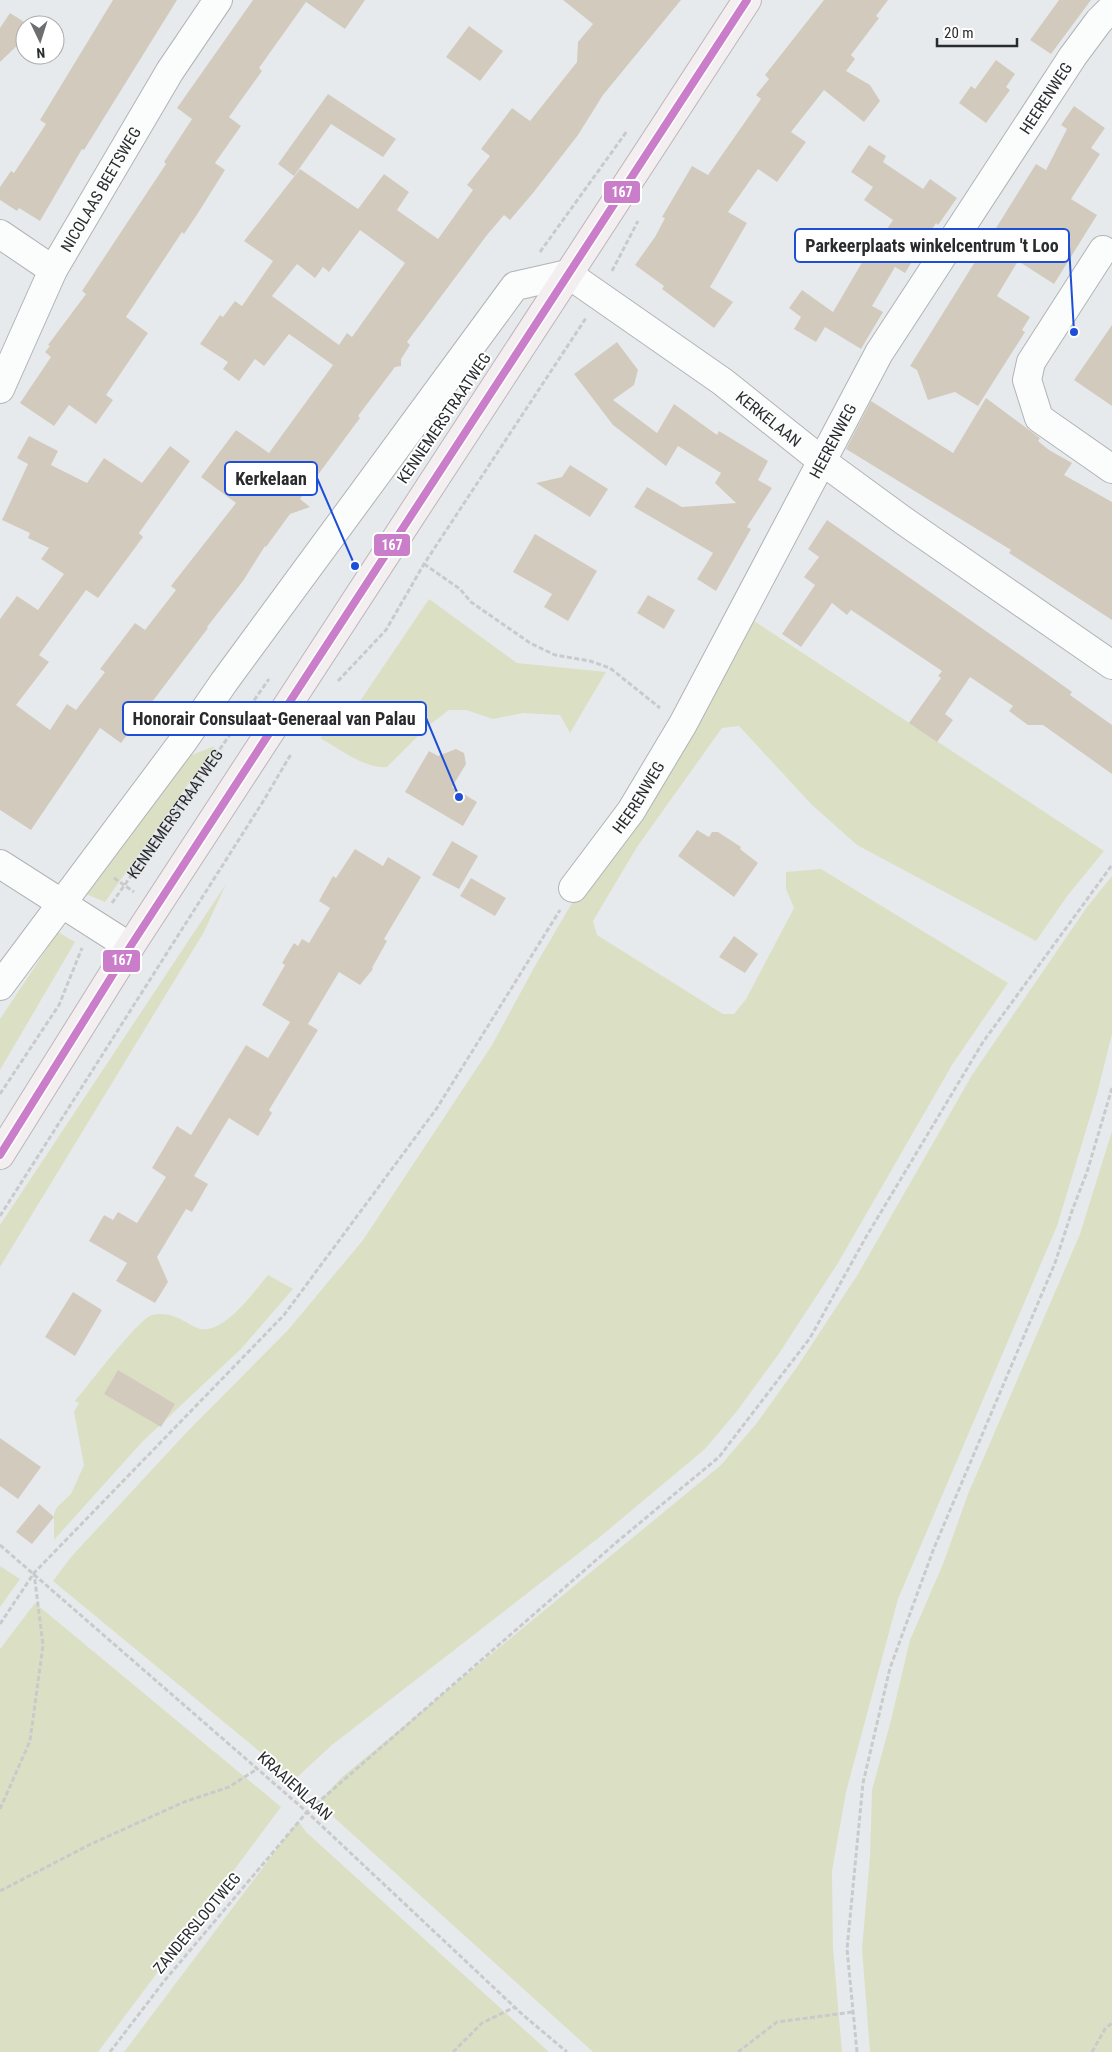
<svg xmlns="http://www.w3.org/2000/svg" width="1112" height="2052" font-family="'Roboto Condensed',sans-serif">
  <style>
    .green { fill: #dbe0c4 }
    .building { fill: #d2cbbd; fill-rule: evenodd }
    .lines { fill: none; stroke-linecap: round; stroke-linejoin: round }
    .minor-casing { stroke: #b1b3b5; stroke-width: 30 }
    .major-casing { stroke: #bdb5b8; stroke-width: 30 }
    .path { stroke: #c9cacb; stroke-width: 3; stroke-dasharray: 5 2.5; stroke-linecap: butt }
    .minor { stroke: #fbfcfc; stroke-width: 28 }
    .major { stroke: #f3eef0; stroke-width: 28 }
    .bus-1-casing { stroke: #fff; stroke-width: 11 }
    .bus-1 { stroke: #ca7eca; stroke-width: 8 }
    .labels { text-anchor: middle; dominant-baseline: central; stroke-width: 4; stroke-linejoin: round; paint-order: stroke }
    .street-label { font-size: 16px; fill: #292b2d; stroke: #fff }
    .leader { fill: none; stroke: #1d4ed8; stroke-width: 2 }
    .callout-dot { fill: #1d4ed8; stroke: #fff; stroke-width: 2 }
    .callout { fill: #fff; stroke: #1d4ed8; stroke-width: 2 }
    .callout-label { font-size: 18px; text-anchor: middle; font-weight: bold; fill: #292b2d }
    .line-badge { stroke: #fff; stroke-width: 2 }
    .badge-label { font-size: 14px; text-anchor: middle; font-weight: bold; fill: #fff }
  </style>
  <rect width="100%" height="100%" fill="#e7eaed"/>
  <!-- green -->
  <path class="green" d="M429,599L517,663L606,672L570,733L560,715L523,713L493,719L466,710H449L428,726L387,767C364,769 340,749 320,738L360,701Z
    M742,613L1104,851L1068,895L1036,941L857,845L812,805L739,726L722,728L637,847L593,921L597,935L723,1014H734L746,999L794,908L786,889V872L821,869L1008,983L952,1065L838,1263L778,1355L737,1411L705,1449L601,1536L332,1745L294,1780L53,1581L71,1557L186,1433L288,1330L363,1240L492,1045L535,966Z
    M215,746L105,902L86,894L186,757Z
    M1112,876V1034L1097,1094L1057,1226L898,1599L846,1792L832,1871L833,1948L842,2052H593L318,1803L342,1777L721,1465L756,1424L797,1367L858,1274L972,1075L1087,907Z
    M226,884L204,932L0,1267V1225Z
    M58,932L75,942L0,1070V1019Z
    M1112,1131V2052H870L862,1949L870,1856L872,1790L891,1720L910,1640L943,1564L968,1494L1080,1234Z
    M268,1275L293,1289L241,1349L142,1442L54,1540V1514L57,1507L71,1494L84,1465L74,1412L79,1403L75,1401C88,1386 138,1319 152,1315C170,1311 180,1319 195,1327C221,1340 254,1291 268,1275Z
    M0,1566L20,1579L0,1607Z
    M35,1603L281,1807L98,2052H0V1649Z
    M298,1821L306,1832L549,2052H124Z"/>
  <!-- building -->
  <path class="building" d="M113,0H177L84,150L82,149L40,221L19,208L17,211L0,200V187L11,171L14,173L46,124L40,120Z
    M253,0H365L345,29L306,2L259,68L262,71L229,117L241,126L215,163L225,170L198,213L184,234L182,232L126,317L148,333L106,395L113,400L96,424L69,405L54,426L20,403L51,357L45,352L50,346L48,345L86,294L82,291L166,164L164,162L192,119L177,108Z
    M563,0H681L603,95L578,135L533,193L510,220L504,215L487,235L407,342L410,345L401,359V366L395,367L358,416L360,418L300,499L310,507L290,514L266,547L265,546L243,581L207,627L208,628L121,743L100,728L31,830L0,810V619L17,596L38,610L64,574L41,559L49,548L28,538L30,533L2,520L28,464L17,458L29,436L58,451L51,465L87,483L104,458L142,483L170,446L190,461L139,533L143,537L98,598L86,590L39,655L49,662L16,705L50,730L67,704L76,710L105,672L100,669L135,623L145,630L176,590L171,586L236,503L201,477L236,430L269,453L333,365L289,334L264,366L255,359L239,381L223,369L228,362L200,344L220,315L223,317L235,301L242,306L273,261L244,241L300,169L358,209L384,174L409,192L397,210L438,239L473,190L467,185L490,156L481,149L512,108L530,121L577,62L578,42L593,24ZM360,230L405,263L352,337L347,333L339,345L272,296L297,264L315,278L323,267L329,272Z
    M824,0H888L876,16L879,18L851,55L855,59L846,71L870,85L880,101L864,122L824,90L791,132L806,142L777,182L758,169L728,212L747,223L710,287L733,302L714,328L662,289L664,286L635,265L655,237L665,218L662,217L692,166L708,175L761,99L756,95L769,79L765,75Z
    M1059,0H1091L1051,54L1030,40Z
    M10,13L29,25H25V38L0,62V28Z
    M469,26L503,51L480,81L446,57Z
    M996,60L1015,74L1006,87L1010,90L986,123L959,103L971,86L975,89Z
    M328,94L396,139L383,157L331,124L294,176L278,164Z
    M1074,106L1105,128L1091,148L1100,154L1071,199L1097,215L1054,284L1018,261L997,296L1030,317L1022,330L1025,332L978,406L955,392L928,400L917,370L910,366L1036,164L1046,170L1067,129L1061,125Z
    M869,145L886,156L883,162L923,189L930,179L957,198L938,225L936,223L905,273L895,267L872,306L883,312L861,349L825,327L816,342L794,329L801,317L789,308L802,290L833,312L864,259L866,261L893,220L864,200L873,187L851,172Z
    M1112,325V406L1074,380Z
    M617,342L638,370L634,385L613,400L657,433L674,404L717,435L719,431L768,461L758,480L772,488L747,527L751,529L716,591L697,579L713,553L634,507L647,487L682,507L736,503L715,483L721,473L678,446L666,466L613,425L574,374Z
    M986,398L1040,438L1038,441L1049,450L1072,463L1064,475L1112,502V620L1009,553L1011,550L846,449L871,401L953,453Z
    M570,465L608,489L590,517L536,483L562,477Z
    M827,520L1033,664L1072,692L1070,695L1112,725V774L1043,725H1028L1009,711L1013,706L970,677L945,714L953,720L937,742L909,723L941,678L938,676L942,671L851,610L847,615L832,603L801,647L782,634L815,585L804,577L819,557L808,549Z
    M535,534L597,571L568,621L544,607L552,594L513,572Z
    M648,595L675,610L664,629L637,613Z
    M456,749L464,753L466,764L452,787L477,802L463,826L405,792L429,751L438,756Z
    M697,830L709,837L712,832H718L741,847L740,849L758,863L734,897L678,856Z
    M452,841L478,856L459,889L432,875Z
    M355,849L383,866L388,857L421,877L384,939L387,941L372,968L373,969L360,985L339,972L308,1024L318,1030L269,1110L272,1113L258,1136L229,1118L194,1176L208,1184L192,1212L186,1209L157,1257L168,1282L155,1303L116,1281L127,1263L89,1241L104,1215L113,1220L118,1212L137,1223L166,1177L152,1168L177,1126L191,1135L246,1045L268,1058L290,1022L262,1005L285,965L282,963L294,943L298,946L302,939L309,943L330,908L319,901L333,876L336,878Z
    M471,878L506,898L495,916L460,896Z
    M734,936L758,954L745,973L719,957Z
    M73,1292L102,1310L75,1356L45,1337Z
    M118,1370L175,1404L161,1427L104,1394Z
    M0,1438L41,1467L18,1499L0,1486Z
    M39,1504L54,1517L32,1544L16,1532Z"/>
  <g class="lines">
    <defs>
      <g id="minor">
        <path d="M0,234L53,270"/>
        <path d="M1103,250L1031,362L1027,380L1039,418L1112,469"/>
        <path id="s2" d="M0,389L53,270L170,71L218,0"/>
        <path d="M0,864L130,947"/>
        <path id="s3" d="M573,888L631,811L683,724L879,353L1073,56L1099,21L1112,8"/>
        <path id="s4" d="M0,986L184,740L224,682L515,286L568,274L723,382L822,461L904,521L1112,665"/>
      </g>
      <path id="major" d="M0,1155L130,947L747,0"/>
    </defs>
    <!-- minor casing -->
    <use href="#minor" class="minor-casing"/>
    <!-- major casing -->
    <use href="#major" class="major-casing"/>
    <!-- path -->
    <g class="path">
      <path d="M540,252L627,131"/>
      <path d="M612,271L638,221"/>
      <path d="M424,564L460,589L471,602L530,643L555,655L590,661L610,668L660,708"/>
      <path d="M338,681L386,630L424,564L586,318"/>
      <path d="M114,878L134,892"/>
      <path id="s1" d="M112,903L269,679"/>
      <path d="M0,1094L59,1005L82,948"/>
      <path d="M0,1216L264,800L291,754"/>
      <path d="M0,1545L307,1812L523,2015L567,2052"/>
      <path d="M0,1624L34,1573L284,1315L437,1108L560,910"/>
      <path d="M0,1809L30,1741L43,1645L34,1573"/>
      <path d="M0,1891L91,1844L184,1802L229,1787L257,1769"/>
      <path d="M110,2052L165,1980L307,1812L618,1541L719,1457L810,1338L866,1237L983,1042L1112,865"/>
      <path d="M453,2052L482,2023L515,2007"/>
      <path d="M738,2052L777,2022L853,2012"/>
      <path d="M857,2052L847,1949L863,1783L890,1668L934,1548L1055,1263L1072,1211L1087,1172L1112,1088"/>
      <path d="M1092,2052L1105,2029L1112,2023"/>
    </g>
    <!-- minor -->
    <use href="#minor" class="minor"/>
    <!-- major -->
    <use href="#major" class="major"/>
    <defs>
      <path id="bus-1" d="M0,1155L130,947L747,0"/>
    </defs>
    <!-- bus-1 casing -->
    <use href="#bus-1" class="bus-1-casing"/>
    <!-- bus-1 -->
    <use href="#bus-1" class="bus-1"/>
  </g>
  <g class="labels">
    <!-- street labels -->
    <g class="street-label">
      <text stroke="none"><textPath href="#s3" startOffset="922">HEERENWEG</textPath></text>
      <text stroke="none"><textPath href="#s2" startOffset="224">NICOLAAS BEETSWEG</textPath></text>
      <text transform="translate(444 418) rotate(-56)">KENNEMERSTRAATWEG</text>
      <text stroke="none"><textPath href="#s4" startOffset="1171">KERKELAAN</textPath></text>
      <text stroke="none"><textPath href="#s3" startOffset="518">HEERENWEG</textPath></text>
      <text stroke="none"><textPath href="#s3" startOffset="112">HEERENWEG</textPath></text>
      <text stroke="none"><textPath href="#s1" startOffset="109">KENNEMERSTRAATWEG</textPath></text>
      <text transform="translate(295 1786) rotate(42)">KRAAIENLAAN</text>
      <text transform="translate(197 1923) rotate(-50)">ZANDERSLOOTWEG</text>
    </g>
  </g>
  <!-- callouts -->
  <path class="leader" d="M1074 332L1069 246M355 566L317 478M459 797L426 718"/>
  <g class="callout-dot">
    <circle cx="1074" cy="332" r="5"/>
    <circle cx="355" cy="566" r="5"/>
    <circle cx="459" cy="797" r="5"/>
  </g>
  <g class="callout">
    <rect x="795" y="229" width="274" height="33" rx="5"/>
    <rect x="225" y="462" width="92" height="33" rx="5"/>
    <rect x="123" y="702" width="303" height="33" rx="5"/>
  </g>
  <g class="callout-label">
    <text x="932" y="252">Parkeerplaats winkelcentrum 't Loo</text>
    <text x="271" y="485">Kerkelaan</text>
    <text x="274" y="725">Honorair Consulaat-Generaal van Palau</text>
  </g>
  <g class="line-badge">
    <rect x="603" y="180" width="38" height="24" rx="5" fill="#ca7eca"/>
    <rect x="373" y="533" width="38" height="24" rx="5" fill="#ca7eca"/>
    <rect x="102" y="949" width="39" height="24" rx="5" fill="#ca7eca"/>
  </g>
  <g class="badge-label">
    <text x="622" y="197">167</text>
    <text x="392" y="550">167</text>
    <text x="122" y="965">167</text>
  </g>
  <!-- north arrow -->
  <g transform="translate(40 40) rotate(176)"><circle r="24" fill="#ffffff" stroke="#a9aaab"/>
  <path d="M0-4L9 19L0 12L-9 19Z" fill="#6c6e70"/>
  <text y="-8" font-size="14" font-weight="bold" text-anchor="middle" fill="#292b2d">N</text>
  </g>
  <!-- scale -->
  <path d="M937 38v8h80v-8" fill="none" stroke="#292b2d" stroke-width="2.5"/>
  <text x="944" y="38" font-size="15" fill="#292b2d" stroke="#ffffff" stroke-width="4" paint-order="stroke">20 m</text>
</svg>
